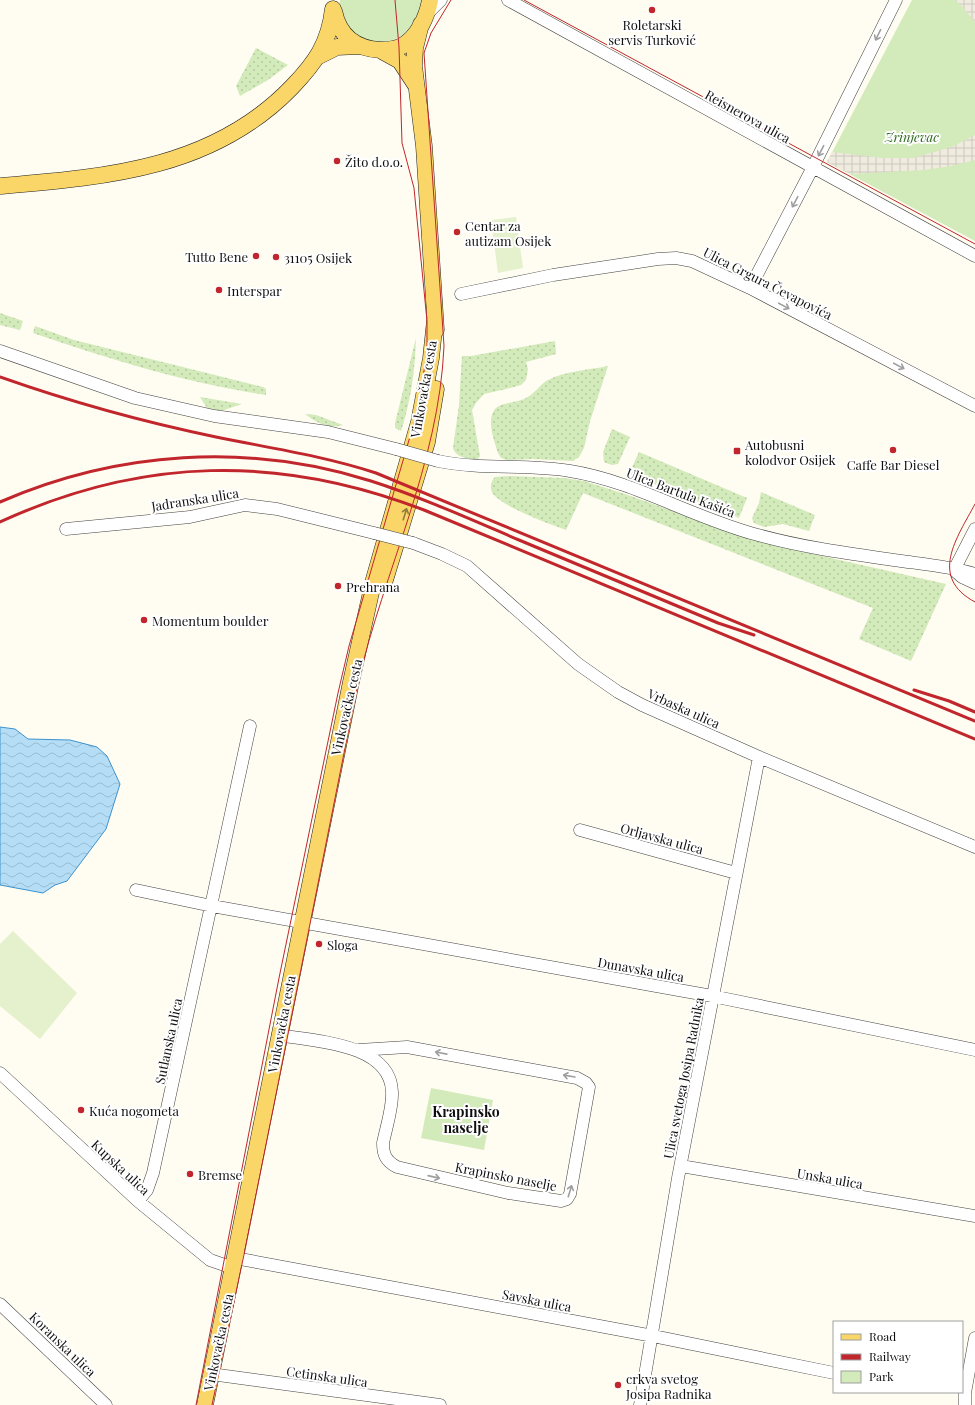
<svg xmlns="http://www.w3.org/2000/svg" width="975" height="1405" font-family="'Playfair Display',serif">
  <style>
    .grass { fill: url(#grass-dots) }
    .park { fill: #d3eaba }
    .pitch { fill: #e4f1cc }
    .plaza { fill: url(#plaza-grid) }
    .water { fill: url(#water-waves); stroke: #3c93ce }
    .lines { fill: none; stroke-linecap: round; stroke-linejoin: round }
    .minor-casing { stroke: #424242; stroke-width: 13 }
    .major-casing { stroke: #202020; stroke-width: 17 }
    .minor { stroke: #fff; stroke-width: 12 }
    .major { stroke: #f9d667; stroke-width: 16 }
    .tram { stroke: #c0262c; stroke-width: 1 }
    .rail { stroke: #c0262c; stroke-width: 3 }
    .minor-bridge-casing { stroke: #424242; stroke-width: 13; stroke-linecap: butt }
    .minor-bridge { stroke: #fff; stroke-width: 12 }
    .oneway { stroke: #9f9f9f }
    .oneway2 { stroke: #907c3f }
    .poi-dot { fill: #c0262c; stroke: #fff; stroke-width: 1.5 }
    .labels { text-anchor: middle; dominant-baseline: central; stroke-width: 4; stroke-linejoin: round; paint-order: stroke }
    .poi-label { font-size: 13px; fill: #0f0f0f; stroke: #fff; text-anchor: start }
    .street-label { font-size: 13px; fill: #0f0f0f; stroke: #fff }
    .park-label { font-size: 13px; font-style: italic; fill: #2d681e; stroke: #fff }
    .neighbourhood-label { font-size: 14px; font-weight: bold; fill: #0f0f0f; stroke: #fff }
  </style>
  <defs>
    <pattern id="grass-dots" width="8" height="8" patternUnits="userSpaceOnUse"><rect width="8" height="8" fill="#d3eaba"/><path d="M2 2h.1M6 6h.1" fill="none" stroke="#b4c89f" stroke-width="1.8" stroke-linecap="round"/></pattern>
    <pattern id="plaza-grid" width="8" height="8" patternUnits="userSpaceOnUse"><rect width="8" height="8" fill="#f0ebdf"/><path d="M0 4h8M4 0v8" fill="none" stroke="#cdc8be"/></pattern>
    <pattern id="water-waves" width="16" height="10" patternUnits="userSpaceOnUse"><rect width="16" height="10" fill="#b5def6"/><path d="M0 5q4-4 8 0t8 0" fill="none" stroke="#9abdd2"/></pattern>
  </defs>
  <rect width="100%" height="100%" fill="#fffcf1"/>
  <!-- grass -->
  <path class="grass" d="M256,48L288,65L268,80L240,96L236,86Z
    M0,313L23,321L20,330L0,325Z
    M35,326L74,340L263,387L266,389V395C186,383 109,359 33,333Z
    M416,338C415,370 411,401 401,431L395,428V423Z
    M555,341L556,354L526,362L528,369L526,380L521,385L506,389L484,394L476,403L472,410L480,456L477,460C467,458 456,458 453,448L459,405L462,356H471Z
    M608,366L590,421L584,448L579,457L573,461L533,459L507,460L501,458L498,453C494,440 486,420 495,409C501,402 516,403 524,399C534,395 539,385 548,380C565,371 589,370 608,366Z
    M200,397L242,404L221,411L207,408Z
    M305,414L316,415L343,425C328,429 317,423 305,414Z
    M612,429L630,437L618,464L612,465L604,462L603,452Z
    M639,452L747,498L739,518L629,474Z
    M509,476L564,478L584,481L625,494L760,542L946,584L911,661L859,639L873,608L583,493L566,530C547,523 505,508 493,494C489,488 491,481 495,477Z
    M761,492L815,515L809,531L783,524L764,527L754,523L752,518L759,503Z"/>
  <!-- park -->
  <path class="park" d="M340,0H423C419,12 415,24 405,33C392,46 360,45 348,30C343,23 339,8 340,0Z
    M912,0H975V241L827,162Z
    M431,1088L493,1100L484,1150L421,1138Z"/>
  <!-- pitch -->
  <path class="pitch" d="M516,217L523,268L498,273L491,220Z
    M13,931L77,993L40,1039L0,1006V944Z"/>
  <!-- plaza -->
  <path class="plaza" d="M955,0H975V22L961,5Z
    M975,135V160L951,166L924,170L850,174L827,162L832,152L882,158H913L952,147Z"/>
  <!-- water -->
  <path class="water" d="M0,727L15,729L28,739L70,740L97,747L107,756L120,784L106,829L67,881L55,885L43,893L0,885Z"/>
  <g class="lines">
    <defs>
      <path id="minor" d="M508,0L975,256
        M427,14L441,0
        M750,288L813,167L896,0
        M461,294L553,275L658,259L676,258L692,261L750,288L975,406
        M0,351L135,398L214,416L328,432L396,449
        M438,461C482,470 526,464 570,471C634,481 695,519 758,535C805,548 853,554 901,561C923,564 954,567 975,574
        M66,529L190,517L245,505L277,509L374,533
        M413,543L442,554L467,566L578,664L618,692L642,705L759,757L975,847
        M954,570L975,529
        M955,571L962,577L975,583
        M580,830L736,873
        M136,890L212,906L712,996L975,1050
        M278,1035C313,1041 391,1043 392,1092C393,1107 386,1128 383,1143C383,1155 386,1161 397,1167L508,1193L561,1201L567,1199L570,1194L589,1087L586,1083L577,1078L407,1047L359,1050
        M0,1073L138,1201L210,1260L233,1268
        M681,1166L975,1216
        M138,1201L147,1190L153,1173L250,726
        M235,1258L653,1336L834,1373
        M0,1304L106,1405
        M211,1374L440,1405
        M640,1405L678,1178L759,757
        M965,1405V1393L975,1338"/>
      <path id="major" d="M334,11C339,36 356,49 381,50C388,50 396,49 402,46C418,37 427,17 430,0
        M421,24L415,48L414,66L424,146L436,330
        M380,50L400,61L415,84
        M319,56L337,47L360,46
        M0,186C107,177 213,169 292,87C315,63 329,44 333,9
        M385,580L427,442L436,389
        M205,1405L351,682L374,579L419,422L431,358L435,320"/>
    </defs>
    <!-- minor casing -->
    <use href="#minor" class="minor-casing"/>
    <!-- major casing -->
    <use href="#major" class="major-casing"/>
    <!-- minor -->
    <use href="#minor" class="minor"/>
    <!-- major -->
    <use href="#major" class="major"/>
    <!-- tram -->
    <path class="tram" d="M524,0L975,244
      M975,504C957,538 928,577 975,602
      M196,1405L279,978L338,693L349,646L416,416L427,354V321L414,188L402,143L399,47L395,0
      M212,1405L245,1250L358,683C384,570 439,464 444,346L424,53L431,33L451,0"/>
    <!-- rail -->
    <path class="rail" d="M0,377C71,402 143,422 216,437C270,448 324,456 376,473L975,721
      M0,502C117,451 248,442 371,481C421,497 470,519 519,540C585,568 652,595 718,623L754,635
      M0,522C141,457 279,454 424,510L975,739
      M914,690L949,701L975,712"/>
    <defs>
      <path id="minor-bridge" d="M396,449L438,461
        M374,533L413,543"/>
    </defs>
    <!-- minor-bridge casing -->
    <use href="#minor-bridge" class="minor-bridge-casing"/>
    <!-- minor-bridge -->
    <use href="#minor-bridge" class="minor-bridge"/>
  </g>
  <!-- one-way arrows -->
  <defs><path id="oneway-shaft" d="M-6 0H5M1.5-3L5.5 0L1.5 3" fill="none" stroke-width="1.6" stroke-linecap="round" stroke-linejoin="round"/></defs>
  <g class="oneway">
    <use href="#oneway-shaft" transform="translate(878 35) rotate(116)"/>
    <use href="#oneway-shaft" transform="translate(821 151) rotate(117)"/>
    <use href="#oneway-shaft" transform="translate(795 202) rotate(118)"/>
    <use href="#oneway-shaft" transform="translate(784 306) rotate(28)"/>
    <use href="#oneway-shaft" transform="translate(899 366) rotate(28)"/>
    <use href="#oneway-shaft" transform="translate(441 1053) rotate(-169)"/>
    <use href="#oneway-shaft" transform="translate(569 1076) rotate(-170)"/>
    <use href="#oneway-shaft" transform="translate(434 1177) rotate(13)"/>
    <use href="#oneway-shaft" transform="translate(570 1191) rotate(-73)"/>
  </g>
  <use class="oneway2" href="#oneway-shaft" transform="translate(405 514) rotate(-73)"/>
  <!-- markers -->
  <g class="poi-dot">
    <circle cx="652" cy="10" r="4"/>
    <circle cx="337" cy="161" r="4"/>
    <circle cx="457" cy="232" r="4"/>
    <circle cx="256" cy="256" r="4"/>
    <circle cx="276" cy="257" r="4"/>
    <circle cx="219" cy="290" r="4"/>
    <circle cx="893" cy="450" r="4"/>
    <rect x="733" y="447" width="8" height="8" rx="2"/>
    <circle cx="338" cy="586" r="4"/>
    <circle cx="144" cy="620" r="4"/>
    <circle cx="319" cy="944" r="4"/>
    <circle cx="81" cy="1110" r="4"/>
    <circle cx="190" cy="1174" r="4"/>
    <circle cx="618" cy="1385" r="4"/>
  </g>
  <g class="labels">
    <!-- poi labels -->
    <g class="poi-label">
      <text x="652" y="24" text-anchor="middle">Roletarski<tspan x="652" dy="15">servis Turković</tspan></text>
      <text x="345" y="161">Žito d.o.o.</text>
      <text x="465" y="225">Centar za<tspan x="465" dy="15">autizam Osijek</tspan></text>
      <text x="248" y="256" text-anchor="end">Tutto Bene</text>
      <text x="284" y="257">31105 Osijek</text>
      <text x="227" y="290">Interspar</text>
      <text x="745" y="444">Autobusni<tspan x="745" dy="15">kolodvor Osijek</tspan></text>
      <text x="893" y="464" text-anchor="middle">Caffe Bar Diesel</text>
      <text x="346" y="586">Prehrana</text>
      <text x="152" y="620">Momentum boulder</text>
      <text x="327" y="944">Sloga</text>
      <text x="89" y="1110">Kuća nogometa</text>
      <text x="198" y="1174">Bremse</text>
      <text x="626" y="1378">crkva svetog<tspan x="626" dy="15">Josipa Radnika</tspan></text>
    </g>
    <!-- street labels -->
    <g class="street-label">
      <text transform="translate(748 116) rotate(29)">Reisnerova ulica</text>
      <text transform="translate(768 283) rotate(27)">Ulica Grgura Čevapovića</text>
      <text transform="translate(423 389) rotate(-80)">Vinkovačka cesta</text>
      <text transform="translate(681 492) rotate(21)">Ulica Bartula Kašića</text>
      <text transform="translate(195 499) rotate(-9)">Jadranska ulica</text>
      <text transform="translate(346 707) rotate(-77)">Vinkovačka cesta</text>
      <text transform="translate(684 708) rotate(24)">Vrbaska ulica</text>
      <text transform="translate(662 838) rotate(15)">Orljavska ulica</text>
      <text transform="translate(641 969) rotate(10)">Dunavska ulica</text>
      <text transform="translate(281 1024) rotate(-79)">Vinkovačka cesta</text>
      <text transform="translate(168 1041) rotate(-78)">Sutlanska ulica</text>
      <text transform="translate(683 1078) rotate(-79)">Ulica svetoga Josipa Radnika</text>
      <text transform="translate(121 1167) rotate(43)">Kupska ulica</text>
      <text transform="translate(506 1176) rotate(11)">Krapinsko naselje</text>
      <text transform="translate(830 1178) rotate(10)">Unska ulica</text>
      <text transform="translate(537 1300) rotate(11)">Savska ulica</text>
      <text transform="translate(218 1342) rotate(-78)">Vinkovačka cesta</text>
      <text transform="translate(63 1344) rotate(44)">Koranska ulica</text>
      <text transform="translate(327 1376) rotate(8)">Cetinska ulica</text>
    </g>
    <!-- park labels -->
    <g class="park-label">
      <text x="912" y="136">Zrinjevac</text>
    </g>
    <!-- neighbourhood labels -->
    <g class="neighbourhood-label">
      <text x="466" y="1111">Krapinsko<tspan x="466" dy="16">naselje</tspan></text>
    </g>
  </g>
  <!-- legend -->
  <rect x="833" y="1321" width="130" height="72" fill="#ffffff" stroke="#9f9f9f"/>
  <rect x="841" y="1334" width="20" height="6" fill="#f9d667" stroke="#9f9f9f"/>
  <text x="869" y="1341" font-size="12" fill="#0f0f0f">Road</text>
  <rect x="841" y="1354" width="20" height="6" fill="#c0262c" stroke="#9f9f9f"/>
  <text x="869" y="1361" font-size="12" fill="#0f0f0f">Railway</text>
  <rect x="841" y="1371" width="20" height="12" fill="#d3eaba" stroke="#9f9f9f"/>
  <text x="869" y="1381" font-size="12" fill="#0f0f0f">Park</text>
</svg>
